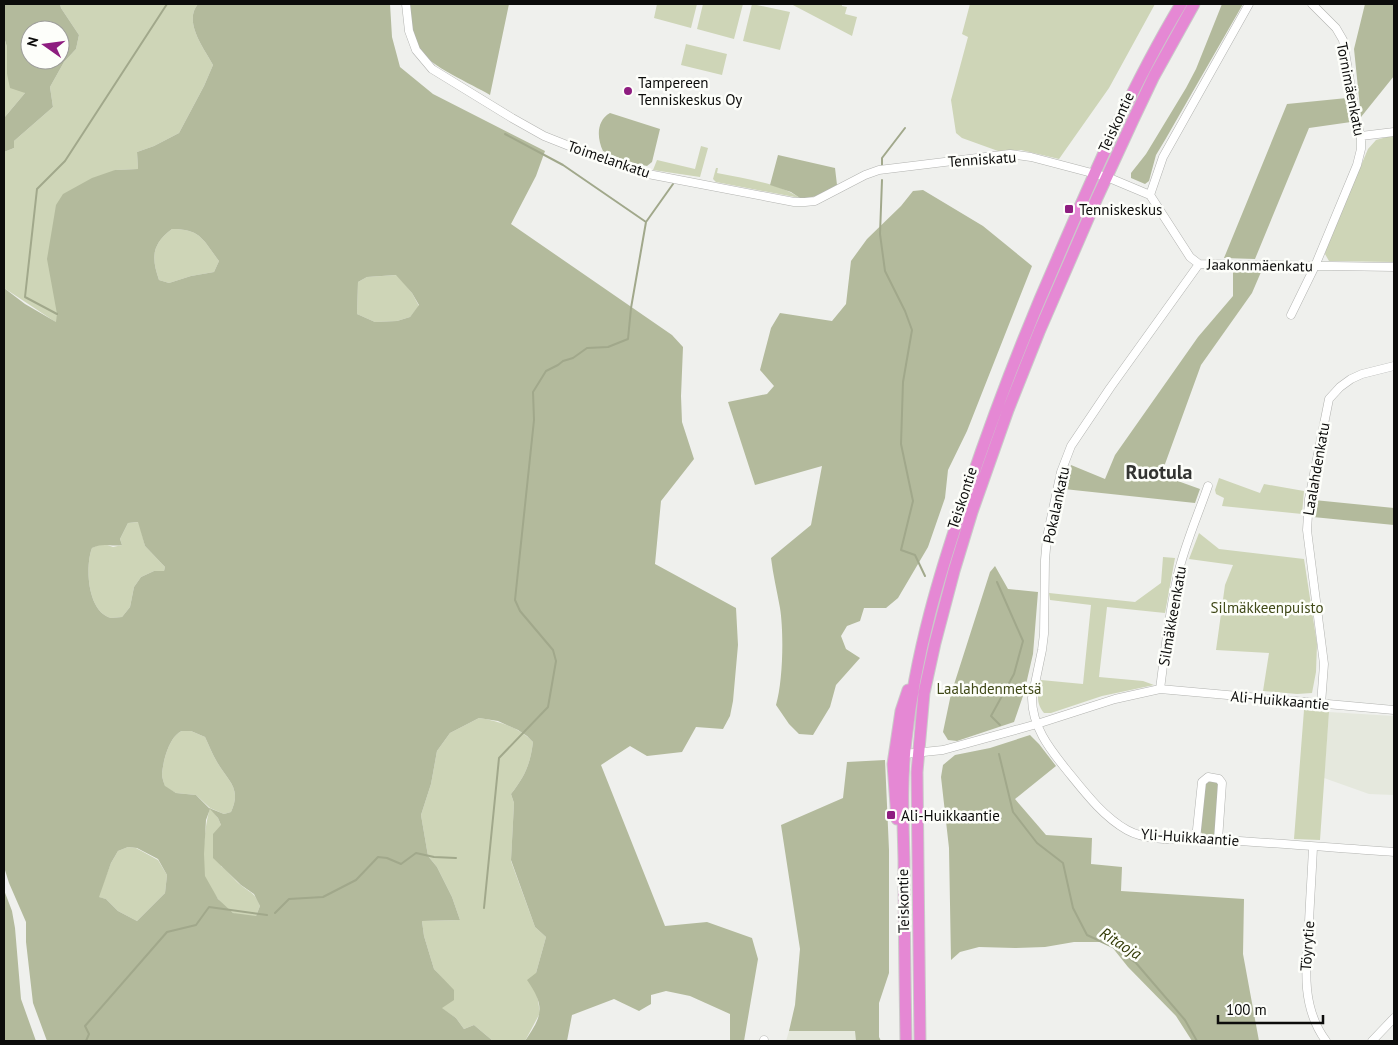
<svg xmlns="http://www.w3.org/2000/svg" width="1398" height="1045" font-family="'PT Sans',sans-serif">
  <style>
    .built { fill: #e5e8dd }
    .green { fill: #ced5b7 }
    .forest { fill: #b3ba9c; fill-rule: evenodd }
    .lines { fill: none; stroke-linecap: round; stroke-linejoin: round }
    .stream { stroke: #a1a88b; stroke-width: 2 }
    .minor-casing { stroke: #b2b3b0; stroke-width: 9 }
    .highway-casing { stroke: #cacac9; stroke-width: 13 }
    .minor { stroke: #fff; stroke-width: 8 }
    .highway { stroke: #e588d4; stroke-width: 11 }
    .poi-dot { fill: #8e1d80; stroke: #fdfefa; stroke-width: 2 }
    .labels { text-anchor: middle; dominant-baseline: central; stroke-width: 5; stroke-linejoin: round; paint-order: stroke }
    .poi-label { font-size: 15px; fill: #0c0c0b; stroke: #fdfefa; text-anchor: start }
    .street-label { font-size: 15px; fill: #0c0c0b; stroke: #fdfefa }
    .park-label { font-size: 15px; fill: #404918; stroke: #fdfefa }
    .water-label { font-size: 16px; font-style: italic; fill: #323a06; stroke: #fdfefa }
    .district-label { font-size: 20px; font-weight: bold; fill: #333432; stroke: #fdfefa }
  </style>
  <rect width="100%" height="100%" fill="#eff0ed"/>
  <!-- built -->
  <path class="built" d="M1329,712L1394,716V795L1369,794L1324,778Z
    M789,1031H856V1041H786Z"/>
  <!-- green -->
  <path class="green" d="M60,4H198C183,22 204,48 213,65L204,86L179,133L154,146L137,152L138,169L115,170L57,314V323L4,288V152L14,148V141L53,107L50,87L64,62L76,49L79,35L61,8Z
    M657,4H697L691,28L654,18Z
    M703,4H743L734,39L697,29Z
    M752,4L790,12L780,50L743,41Z
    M791,4H842V6L847,7L845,14L857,17L852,36Z
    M970,4H1155L1109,88L1059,159L1021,150L998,151L962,138L956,133L951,100L968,37L962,34Z
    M4,37L7,47V74L25,93L4,118Z
    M686,44L727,54L722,75L681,65Z
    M1394,135V262L1329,261L1325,254L1326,248L1368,149L1376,140Z
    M701,146L708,148L700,177L653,170L657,160L695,169Z
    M716,168H718L717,173C745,179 776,182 800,198L716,182L713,179Z
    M172,229C201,229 203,240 219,261L214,272L191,276L169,283L159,280C151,257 152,244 172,229Z
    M397,275L412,293L419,306L410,317L397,321L375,322L357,314L358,282L367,277Z
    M1219,478L1260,493L1264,484L1304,491L1302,514L1222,506L1224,498L1216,494L1215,490Z
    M139,522L145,546L165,567L164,571H154L141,577L134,587L130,607L122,617C119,617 114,618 111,618C87,612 85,566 92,548L102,543L113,547L122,545L120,539L128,523Z
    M1199,533L1219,549L1304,559L1317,644L1316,672L1312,693L1297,694L1263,691L1269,653L1216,650L1225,585L1233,565L1189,559Z
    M1163,557L1175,558L1165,613L1107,607L1099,677L1143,681L1154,685L1102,696L1051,713H1044C1035,702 1038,692 1041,680L1083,684L1091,605L1050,600L1049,593L1135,602L1161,583Z
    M1304,710L1329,712L1320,840L1294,839Z
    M479,718C499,721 519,727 533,742C530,765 525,776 511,794L514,803L511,861L535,927L546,937L536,973L537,994L540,1013L525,1041H493L474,1025L464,1029L456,1018L441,1008L443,979L434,969L424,936L422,921L460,920L452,897L437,867L428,856L421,815L431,784L437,751L450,733Z
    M182,731H191L205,737C209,745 212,754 217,762C228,781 242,788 231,812L224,814L210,808L218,818L221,825V866C229,872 234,880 242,886C252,894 254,892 260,906L256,916C250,916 239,916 233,913C223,908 209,888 205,877C201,862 205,823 210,808L196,795L176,793L165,787C164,783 162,778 162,774C163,762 169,736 182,731Z
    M128,847L136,848L158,860L167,875L165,893L137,921L118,911L106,899L98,897L111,863L118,851Z"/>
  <!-- forest -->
  <path class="forest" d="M4,4H60L61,8L79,35L76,49L64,62L50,87L53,107L14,141V148L4,152V118L25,93L10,88L7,74V47L4,37ZM30,30H60V60H30Z
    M198,4H390L392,37L400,67L433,94L545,151L536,176L511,224L672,335L683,347L681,396L682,422L694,459L661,501L655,564L736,608L738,645L733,701L730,716L723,729L696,727L682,752L647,756L630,746L601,765L665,926L707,922L752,938L758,959L744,1041H730V1014L690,996L666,991L651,995V1004L639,1011L614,999L572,1015L567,1041H525C542,1016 546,1007 527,980L536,973L546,937L535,927L511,860L514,803L511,794C525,776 530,765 533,742L527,736L518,730L498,721L479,718L450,733L437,751L431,784L421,815L428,856L437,867L452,897L460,920L422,921L424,936L434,969L454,990V1000L442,1008L456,1018L464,1029L474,1025L493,1041H47L33,1003L26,942V922L9,883L4,867V288L25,304L56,322L57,314L47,259L56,205L63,194L92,178L115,170L138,169L137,152L154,146L179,133L204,86L213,65C204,48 183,22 198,4ZM172,229C201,229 203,240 219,261L214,272L191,276L169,283L159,280C151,257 152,244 172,229ZM396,275L412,293L419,305L410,317L397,321L375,322L357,314L358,282L367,277ZM138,522L145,546L165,567L164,571H154L141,577L134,587L130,607L122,617C119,617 114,618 111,618C87,612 85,566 92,548C105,542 109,547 122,545L120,539L128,523ZM182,731H191L205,737C209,745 212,754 217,762C228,781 242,788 231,812L224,814L209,808L196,795L176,793L165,786C164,783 162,778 162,774C163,762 169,736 182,731ZM210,809L218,818L221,825L213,834V858L241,885L254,894L260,906L256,916L233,913L218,899L205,876L204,854L206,820ZM128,847L137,848L158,859L167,875L165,893L137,921L118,911L106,899L99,897L111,863L118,851Z
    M409,4H509L490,95C472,84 429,66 419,49C411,37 411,18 409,4Z
    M1222,4H1243L1165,140L1156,155L1149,181L1145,184L1131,178V173L1146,154L1186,88L1196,69Z
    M1365,4H1394V76L1361,117L1354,49Z
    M1347,98L1351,122L1309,128L1255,259L1224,258L1287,104Z
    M610,113L660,129L652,162L647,166L629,162L603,151C597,138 596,121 610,113Z
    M778,155L835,168L837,185L819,195L809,198H800L791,192L770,185Z
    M923,190L983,226L1032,266L967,431L948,470L945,498L928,547L898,598L886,608H864L860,621L847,626L841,636L846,649L860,658L836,685L830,707L813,735L799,734L789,724L776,705C783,681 784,633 780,608C777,591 773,575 771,558L811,525L822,466L755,485L728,402L767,394L774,386L760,370L771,328L780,313L832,321L846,304L851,261L867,239L901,206L913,191Z
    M1233,271L1261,272L1252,293L1201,365L1161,475L1200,489L1195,503L1064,489L1071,465L1105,479L1115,455L1198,337L1233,296Z
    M1314,500L1394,508V525L1313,517Z
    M995,566L1008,589L1038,592L1033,654L1024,693L1014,722L957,741L948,740L943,732L951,694L990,572Z
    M1030,735L1039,744L1056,766L1015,799L1046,835L1092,838L1091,864L1122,867L1121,891L1244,899L1243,954L1259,1041H1192L1176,1016L1128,967L1108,942H1074L1045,947L1015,948L979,947L960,952L951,960L949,848L941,777L943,765L955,755L990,748Z
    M885,760L889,850V973L879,1003V1037L881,1041H856L855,1031H789L795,1005L800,949L781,825L843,798L847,762Z
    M1215,780L1219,784L1215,834L1213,836H1204L1200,831L1206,781Z
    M4,890L12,911L15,928L21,999L36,1041H4Z"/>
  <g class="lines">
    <!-- stream -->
    <path class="stream" d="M505,134L563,165L646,222
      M882,166V158L905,128
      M882,180L880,234L885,271L905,311L912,330L903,382L901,444L913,501L901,550L915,555L925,576
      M57,314L25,297L37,189L65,161L167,4
      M997,582L1023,641L1014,674L991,716L1000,725
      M999,754L1013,812L1037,843L1063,863L1073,908L1087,935L1115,948L1136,963L1185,1020L1197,1041
      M484,908L499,758L548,707L556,661L553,650L520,611L515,600L534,420L533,392L546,371L558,365L563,361L573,358L587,348L608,347L628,339L631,308L646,222L673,184
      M275,913L289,899L323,897L356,880L378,857L387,858L401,864L416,853L434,857L456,858
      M86,1041L89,1034L85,1026L167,932L196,925L209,907L267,915"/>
    <defs>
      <path id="minor" d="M406,4L409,31L416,50L432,69L512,118L544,136L602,159L648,174L794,202H805L815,201L865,175L879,170L1010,154L1031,157L1107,177L1150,195L1190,257L1199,264L1394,267
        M1361,136L1394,132
        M1150,195L1163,157L1249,4
        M1199,264L1110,388L1071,446L1061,472L1047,537L1045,560L1044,634L1042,650L1032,698C1032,726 1049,748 1065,768C1083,790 1102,816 1127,830C1152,844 1192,838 1220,840C1278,843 1336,848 1394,852
        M1291,315L1315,266L1357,165L1361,149V136L1357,124L1343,40L1336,28L1312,4
        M1160,689C1165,651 1169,612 1178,574C1185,544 1198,515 1208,486
        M1321,704L1324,664L1307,530L1309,499L1329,399L1340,387L1351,379L1362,374L1394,366
        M904,754L943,750L1037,724L1115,699L1160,689L1394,710
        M1196,839L1202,782L1208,777L1219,779L1222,783L1218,840
        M1313,847C1312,872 1310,898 1309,923C1306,964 1300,1006 1326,1041
        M764,1041V1040
        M1372,1041L1394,1018"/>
      <path id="highway" d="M897,819L893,764L901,711L908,690
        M906,1041C905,981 904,921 904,860C903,820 901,780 906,740C915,654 940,571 968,490C995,410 1025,332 1059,255C1096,169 1133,84 1181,4
        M920,1041L917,772L924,693L935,643L954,571L972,512L1008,410L1039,332L1097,198L1133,120L1154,76L1194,4"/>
    </defs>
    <!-- minor casing -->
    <use href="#minor" class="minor-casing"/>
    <!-- highway casing -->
    <use href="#highway" class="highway-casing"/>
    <!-- minor -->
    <use href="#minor" class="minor"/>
    <!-- highway -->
    <use href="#highway" class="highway"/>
  </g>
  <!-- markers -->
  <g class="poi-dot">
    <circle cx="628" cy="91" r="5"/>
    <rect x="1064" y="204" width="10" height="10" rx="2.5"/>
    <rect x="886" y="810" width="10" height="10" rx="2.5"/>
  </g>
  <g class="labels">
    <!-- poi labels -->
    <g class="poi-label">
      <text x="638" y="82">Tampereen<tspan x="638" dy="17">Tenniskeskus Oy</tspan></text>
      <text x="1079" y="209">Tenniskeskus</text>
      <text x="901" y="815">Ali-Huikkaantie</text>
    </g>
    <!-- street labels -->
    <g class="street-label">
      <text transform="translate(1351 89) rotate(79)">Tornimäenkatu</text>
      <text transform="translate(1116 122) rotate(-65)">Teiskontie</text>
      <text transform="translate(609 159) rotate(19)">Toimelankatu</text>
      <text transform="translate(982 159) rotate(-4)">Tenniskatu</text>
      <text transform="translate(1260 265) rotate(1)">Jaakonmäenkatu</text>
      <text transform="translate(1316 469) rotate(-80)">Laalahdenkatu</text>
      <text transform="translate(962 498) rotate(-72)">Teiskontie</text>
      <text transform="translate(1056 505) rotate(-78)">Pokalankatu</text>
      <text transform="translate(1172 616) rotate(-80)">Silmäkkeenkatu</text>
      <text transform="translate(1280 700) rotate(5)">Ali-Huikkaantie</text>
      <text transform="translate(1190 837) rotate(4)">Yli-Huikkaantie</text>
      <text transform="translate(903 901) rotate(-91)">Teiskontie</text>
      <text transform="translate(1307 946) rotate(-86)">Töyrytie</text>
    </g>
    <!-- park labels -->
    <g class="park-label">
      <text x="1267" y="607">Silmäkkeenpuisto</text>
      <text x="989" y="688">Laalahdenmetsä</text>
    </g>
    <!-- water labels -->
    <g class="water-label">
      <text transform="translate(1121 943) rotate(32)">Ritaoja</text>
    </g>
    <!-- district labels -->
    <g class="district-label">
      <text x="1159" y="472">Ruotula</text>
    </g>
  </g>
  <!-- border -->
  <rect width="1398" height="1045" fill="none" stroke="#0c0c0b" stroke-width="10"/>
  <!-- north arrow -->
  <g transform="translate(45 45) rotate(284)"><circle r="24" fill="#fdfefa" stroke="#9d9d9a"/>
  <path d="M0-4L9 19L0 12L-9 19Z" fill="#8e1d80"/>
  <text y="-8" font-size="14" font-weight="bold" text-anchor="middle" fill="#0c0c0b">N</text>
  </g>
  <!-- scale -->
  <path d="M1218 1015v8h105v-8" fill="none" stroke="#0c0c0b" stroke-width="2.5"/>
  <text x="1226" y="1015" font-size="15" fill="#0c0c0b" stroke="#fdfefa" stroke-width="4" paint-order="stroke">100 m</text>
</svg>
